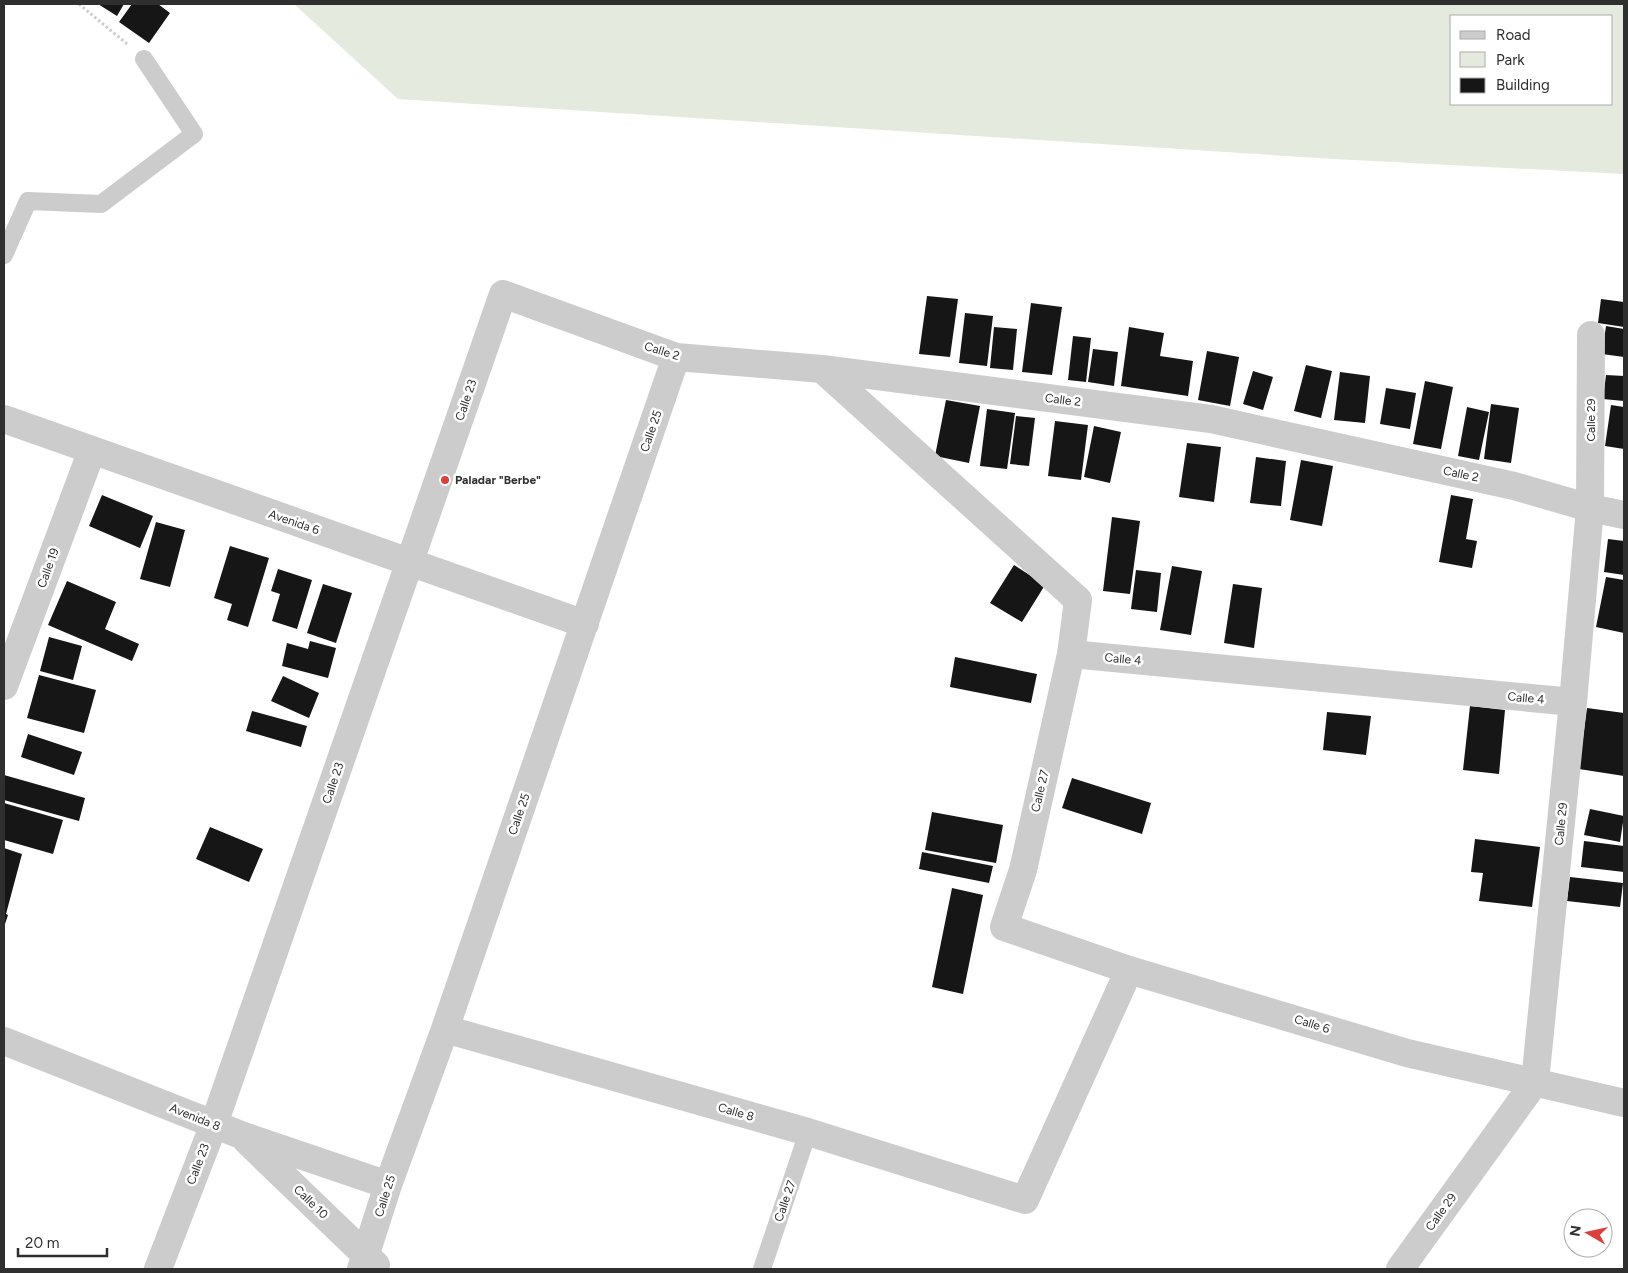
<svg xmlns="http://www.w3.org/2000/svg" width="1628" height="1273" font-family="Figtree,sans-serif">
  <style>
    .green { fill: #e4ebde; fill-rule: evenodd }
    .building { fill: #161616 }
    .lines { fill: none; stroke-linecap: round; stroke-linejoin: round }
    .path { stroke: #ccc; stroke-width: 3; stroke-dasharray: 2.5 2.5; stroke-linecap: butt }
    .service { stroke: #ccc; stroke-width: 18 }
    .minor { stroke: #ccc; stroke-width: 28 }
    .poi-dot { fill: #da403d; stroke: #fff; stroke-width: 2 }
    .labels { text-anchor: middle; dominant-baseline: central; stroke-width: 5; stroke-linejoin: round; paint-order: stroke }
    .street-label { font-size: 12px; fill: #2f2f2f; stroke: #fff }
    .poi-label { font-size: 12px; font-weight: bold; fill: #2f2f2f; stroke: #fff; text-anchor: start }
  </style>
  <rect width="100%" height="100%" fill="#fff"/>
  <!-- green -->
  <path class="green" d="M294,4H1624V174L1334,159L398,99ZM1452,16H1612V104H1452Z"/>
  <!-- building -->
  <path class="building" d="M98,4H124L117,16Z
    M132,4H158L170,13L149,43L119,22Z
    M927,296L958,299L950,357L919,354Z
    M1601,299L1624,302V327L1598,323Z
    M1031,303L1062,307L1052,375L1022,372Z
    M965,313L993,316L987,366L959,363Z
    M1606,326L1624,329V357L1602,354Z
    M994,327L1017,329L1013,370L990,368Z
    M1129,327L1164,333L1160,356L1193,361L1188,396L1121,386Z
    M1073,336L1091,338L1086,382L1068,380Z
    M1093,349L1118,352L1114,386L1088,382Z
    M1207,351L1239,357L1230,406L1198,400Z
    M1306,365L1332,371L1321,418L1294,411Z
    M1253,371L1273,377L1263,410L1243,404Z
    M1340,372L1370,376L1365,423L1334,420Z
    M1606,375L1624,376V401L1603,399Z
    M1425,381L1453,387L1441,449L1413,444Z
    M1386,388L1416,393L1410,429L1380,424Z
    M946,400L980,406L969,463L935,456Z
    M1491,404L1519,408L1511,463L1484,459Z
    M1611,405L1624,407V449L1605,446Z
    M1467,407L1489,412L1479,460L1458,456Z
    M987,409L1015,413L1007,469L980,466Z
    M1016,416L1035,418L1029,466L1010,464Z
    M1055,421L1088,425L1081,480L1048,476Z
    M1094,426L1121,432L1110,483L1084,477Z
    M1187,443L1221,447L1214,502L1179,497Z
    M1256,457L1286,461L1281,506L1250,503Z
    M1301,460L1333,466L1322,526L1290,520Z
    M102,495L153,516L140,548L89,526Z
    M1451,495L1473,499L1466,539L1477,541L1472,568L1439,562Z
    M1112,517L1140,521L1130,594L1103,591Z
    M156,522L185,530L170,587L140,579Z
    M1608,539L1624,541V575L1604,572Z
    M230,546L269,558L248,627L227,620L232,604L214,598Z
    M1014,565L1045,585L1022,622L990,603Z
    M1172,566L1202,571L1191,635L1160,630Z
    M278,569L312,580L297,629L272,621L280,594L271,591Z
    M1136,570L1161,573L1157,612L1131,609Z
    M1606,577L1624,580V633L1596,627Z
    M67,581L116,602L105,629L139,644L132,661L48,625Z
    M323,584L352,593L336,643L307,633Z
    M1233,584L1262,588L1254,648L1224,643Z
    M49,637L82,646L73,680L40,671Z
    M310,641L336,648L328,678L282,666L287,643L308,649Z
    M955,657L1037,674L1031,703L950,687Z
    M39,675L96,690L84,733L27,718Z
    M283,676L319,693L309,718L271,701Z
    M1470,706L1505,710L1499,774L1463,770Z
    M1587,708L1624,713V776L1579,769Z
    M252,711L307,726L301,747L246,731Z
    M1327,712L1371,716L1366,755L1323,750Z
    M28,734L82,752L74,775L21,757Z
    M4,775L85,798L79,821L4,800Z
    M1072,778L1151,803L1142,834L1062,808Z
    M4,803L63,820L53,854L4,840Z
    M1590,809L1624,816L1620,842L1584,835Z
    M932,812L1003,825L996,863L925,850Z
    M210,827L263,849L249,882L196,859Z
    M1475,839L1540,847L1532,907L1479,901L1483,873L1471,872Z
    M1584,841L1624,846V872L1581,867Z
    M4,848L22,854L6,914L8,915L4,927Z
    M922,852L993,866L989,883L919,869Z
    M1570,877L1623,883L1620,907L1567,901Z
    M952,888L983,895L963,994L932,987Z"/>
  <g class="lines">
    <!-- path -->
    <path class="path" d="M79,4L127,44"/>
    <!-- service -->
    <path class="service" d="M4,255L28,201L101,204L194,134L144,59
      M762,1269L808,1132"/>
    <!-- minor -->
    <path class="minor" d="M822,369L1078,600L1071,654L1023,870L1004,927L1129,970L1407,1053L1624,1103
      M4,419L585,624
      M1071,654L1573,702
      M4,686L92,450
      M445,1029L808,1132L1025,1200L1129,970
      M4,1041L241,1135L388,1185
      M247,1141L376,1265
      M158,1269L214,1124L503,294L676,357L822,369L1211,419L1514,486L1590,508L1624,515
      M361,1269L388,1185L445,1029L676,357
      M1400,1269L1535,1082L1573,702L1590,508L1591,335"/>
  </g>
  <!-- markers -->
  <circle class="poi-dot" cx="445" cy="480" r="5"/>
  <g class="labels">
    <!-- street labels -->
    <g class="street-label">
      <text transform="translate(662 351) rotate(17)">Calle 2</text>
      <text transform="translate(466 400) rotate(-71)">Calle 23</text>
      <text transform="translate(1063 400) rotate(7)">Calle 2</text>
      <text transform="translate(1591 420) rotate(-90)">Calle 29</text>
      <text transform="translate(651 431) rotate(-71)">Calle 25</text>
      <text transform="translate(1461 474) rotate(12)">Calle 2</text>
      <text transform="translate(294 522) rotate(19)">Avenida 6</text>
      <text transform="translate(48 568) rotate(-70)">Calle 19</text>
      <text transform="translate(1123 659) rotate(5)">Calle 4</text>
      <text transform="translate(1526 698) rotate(5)">Calle 4</text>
      <text transform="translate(333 783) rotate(-71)">Calle 23</text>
      <text transform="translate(1040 791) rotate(-77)">Calle 27</text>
      <text transform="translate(519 814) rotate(-71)">Calle 25</text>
      <text transform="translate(1561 824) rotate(-84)">Calle 29</text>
      <text transform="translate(1312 1024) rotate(17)">Calle 6</text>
      <text transform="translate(736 1112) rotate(16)">Calle 8</text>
      <text transform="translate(195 1117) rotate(22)">Avenida 8</text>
      <text transform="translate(198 1164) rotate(-69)">Calle 23</text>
      <text transform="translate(385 1196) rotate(-72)">Calle 25</text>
      <text transform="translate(785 1201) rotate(-71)">Calle 27</text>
      <text transform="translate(311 1202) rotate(44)">Calle 10</text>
      <text transform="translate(1441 1212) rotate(-54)">Calle 29</text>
    </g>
    <!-- poi labels -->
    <g class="poi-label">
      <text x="455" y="480">Paladar "Berbe"</text>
    </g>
  </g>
  <!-- border -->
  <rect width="1628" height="1273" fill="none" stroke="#2f2f2f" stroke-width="10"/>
  <!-- legend -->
  <rect x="1450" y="15" width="162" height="90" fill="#ffffff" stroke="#acacac"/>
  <rect x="1460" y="31" width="25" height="8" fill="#cccccc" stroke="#acacac"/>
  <text x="1496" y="40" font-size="15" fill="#2f2f2f">Road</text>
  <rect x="1460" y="52" width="25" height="15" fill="#e4ebde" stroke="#acacac"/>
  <text x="1496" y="65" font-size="15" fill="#2f2f2f">Park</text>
  <rect x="1460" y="78" width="25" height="15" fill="#161616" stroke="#acacac"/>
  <text x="1496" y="90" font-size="15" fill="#2f2f2f">Building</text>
  <!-- north arrow -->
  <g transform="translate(1588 1233) rotate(279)"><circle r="24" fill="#ffffff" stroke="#acacac"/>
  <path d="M0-4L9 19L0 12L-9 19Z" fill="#da403d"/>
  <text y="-8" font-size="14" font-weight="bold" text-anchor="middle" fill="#2f2f2f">N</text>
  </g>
  <!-- scale -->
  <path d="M18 1248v8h89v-8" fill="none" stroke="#2f2f2f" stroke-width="2.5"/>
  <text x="25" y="1248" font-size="15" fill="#2f2f2f" stroke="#ffffff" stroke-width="4" paint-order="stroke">20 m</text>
</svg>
